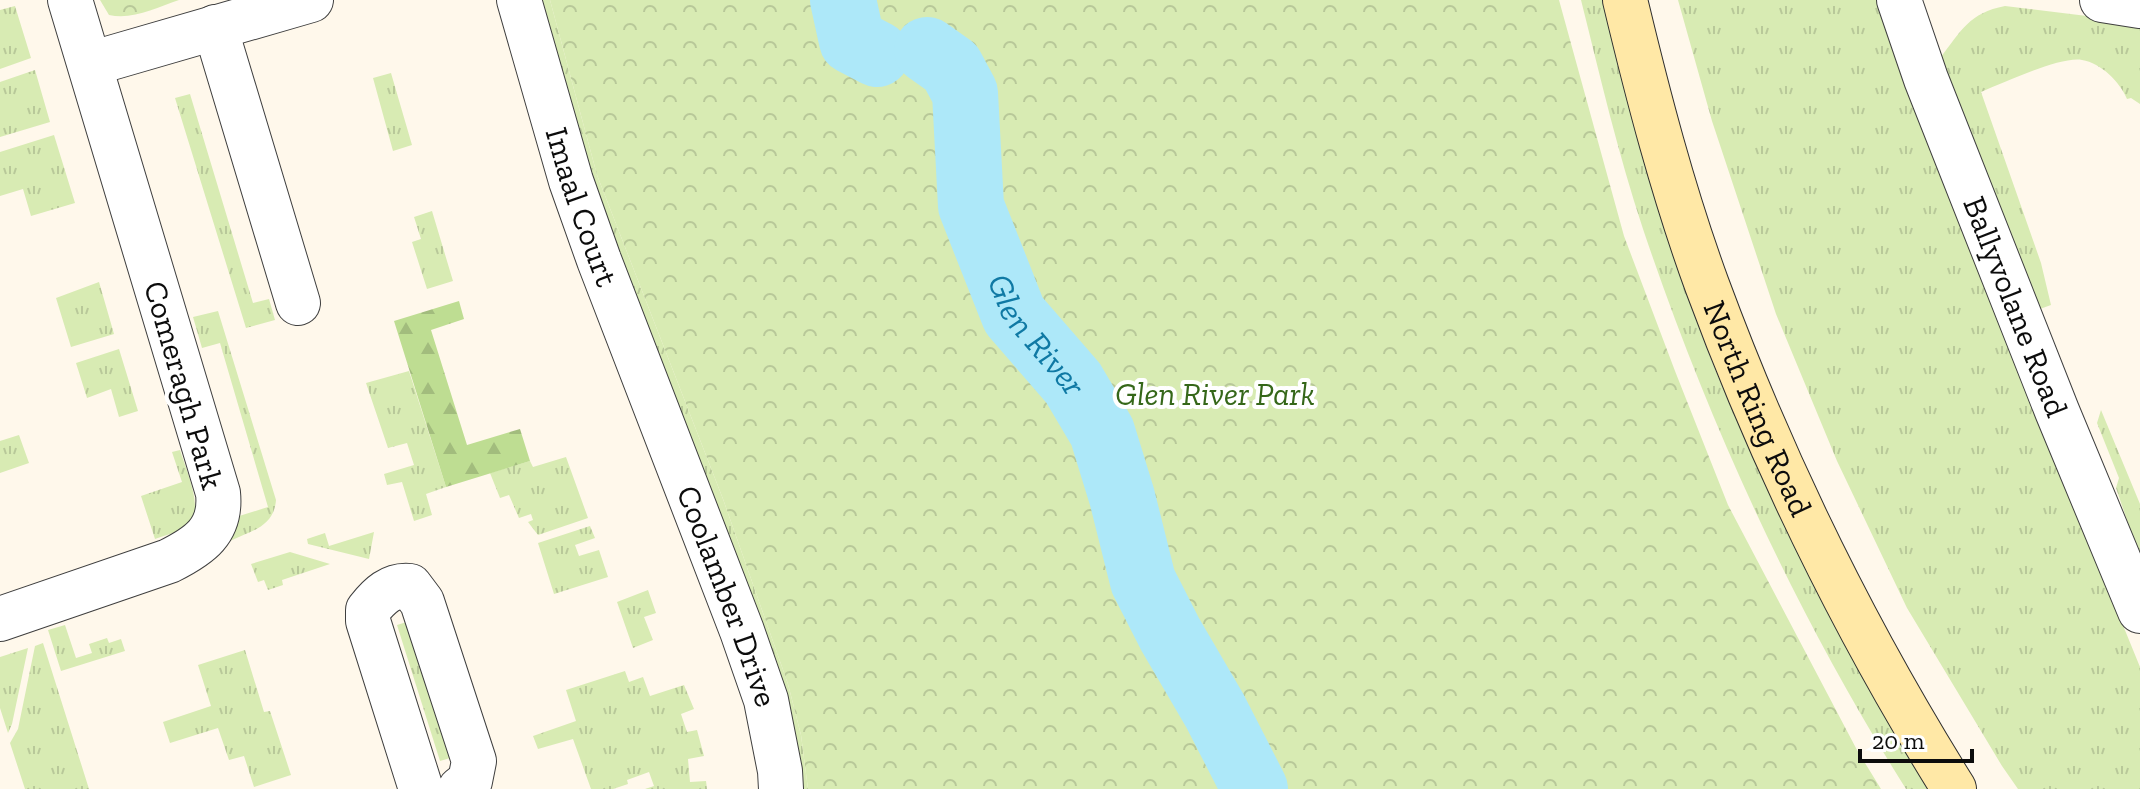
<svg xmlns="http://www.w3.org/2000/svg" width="2140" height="789" font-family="'Zilla Slab',serif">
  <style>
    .grass { fill: url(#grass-tufts) }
    .forest { fill: url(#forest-firs) }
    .park { fill: url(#park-crowns) }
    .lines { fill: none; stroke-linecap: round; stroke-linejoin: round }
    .river { stroke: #ade8f9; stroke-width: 66 }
    .minor-casing { stroke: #3f3f3f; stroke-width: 46 }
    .secondary-casing { stroke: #2e2e2e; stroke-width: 46 }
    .minor { stroke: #fff; stroke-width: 44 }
    .secondary { stroke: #ffe8a6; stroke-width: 44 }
    .labels { text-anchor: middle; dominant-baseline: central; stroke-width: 8; stroke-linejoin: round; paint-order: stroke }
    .street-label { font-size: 32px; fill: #0c0c0c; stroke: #fff }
    .park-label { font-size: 32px; font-style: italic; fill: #356719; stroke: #fff }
    .water-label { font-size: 34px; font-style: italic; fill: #0f79a4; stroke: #fff }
  </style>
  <defs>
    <pattern id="grass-tufts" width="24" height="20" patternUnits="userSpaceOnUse" patternTransform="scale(2)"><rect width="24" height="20" fill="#d8ebb3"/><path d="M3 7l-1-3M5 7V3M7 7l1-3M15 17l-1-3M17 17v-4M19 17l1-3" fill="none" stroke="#b8c899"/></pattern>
    <pattern id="forest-firs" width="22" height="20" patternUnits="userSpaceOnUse" patternTransform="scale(2)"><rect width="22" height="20" fill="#bedd92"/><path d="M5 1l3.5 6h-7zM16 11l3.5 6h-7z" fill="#a2bc7d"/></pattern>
    <pattern id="park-crowns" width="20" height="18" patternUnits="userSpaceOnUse" patternTransform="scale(2)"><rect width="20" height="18" fill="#d8ebb3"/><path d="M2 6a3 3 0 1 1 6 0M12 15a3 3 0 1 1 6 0" fill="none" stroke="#b8c899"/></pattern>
  </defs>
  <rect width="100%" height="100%" fill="#fff8eb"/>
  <!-- grass -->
  <path class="grass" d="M537,0H550L597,175L723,499L788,684L801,735L808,789H797L599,217Z
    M1581,0H1602C1632,121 1666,242 1711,359C1721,385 1733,410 1744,436C1797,559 1858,677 1930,789H1906C1796,614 1709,425 1643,229C1618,154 1600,76 1581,0Z
    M1678,0H1880L2056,461L2140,667V789H2018L2002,766L1907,608L1837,461L1776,314L1712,121Z
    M15,6L31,58L0,69V10Z
    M2005,6L2095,17L2140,26V104L2131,98L2127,99C2120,82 2101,63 2082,60C2061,56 2003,83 1981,92L2041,263L2051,305L2037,310L1940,58C1962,30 1969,13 2005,6Z
    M35,70L50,122L0,137V82Z
    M391,73L412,145L393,151L373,78Z
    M190,94L253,303L269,299L275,320L246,328L175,98Z
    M54,135L75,203L31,216L23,189L0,196V152Z
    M432,211L453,281L427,289L412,242L421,239L414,217Z
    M99,282L114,334L71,347L56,298Z
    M218,311L276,500C274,527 251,531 230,541L236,517L268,507L220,343L202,348L193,317Z
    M119,349L138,411L119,417L111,389L87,398L76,363Z
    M409,371L446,487L426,494L432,515L414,521L402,482L387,485L384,474L414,465L407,443L388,448L366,383Z
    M2101,410L2140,504V558L2116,488L2119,478L2097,423Z
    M19,435L29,463L0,473V441Z
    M180,450C185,467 204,508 190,523C181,532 166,535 155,539L141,496L182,482L172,452Z
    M566,457L588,518L538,535L528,522L533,520L531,514L519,518L509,495L500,498L490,473L530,461L533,467Z
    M590,526L595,538L575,545L579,556L599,550L608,577L554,594L538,543Z
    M374,532L369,559L308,544L307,539L325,533L329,546Z
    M290,552L330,564L282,580L283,585L268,590L264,580L258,582L251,564Z
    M648,590L656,613L644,617L653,640L633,648L617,602Z
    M413,620L457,756L440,761L397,625Z
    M65,625L76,658L92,653L89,644L107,638L109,643L121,639L125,651L61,671L48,630Z
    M43,643L89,789H25L10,743L18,729L35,646Z
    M28,648L12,724L8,733L0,708V657Z
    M245,650L264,712L270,711L291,775L254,787L244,756L229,760L218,728L170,743L163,722L211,706L198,665Z
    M625,671L629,682L643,677L650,696L684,685L694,709L681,714L687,732L697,730L704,756L688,759L690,782L706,781L707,789H645L654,786L649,772L627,780L628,784L613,789H591L573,739L538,749L533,736L576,721L566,690Z"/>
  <!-- forest -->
  <path class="forest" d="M459,301L464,319L431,330L467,445L520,429L530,461L446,487L394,321Z"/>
  <!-- park -->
  <path class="park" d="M100,0H179C156,8 133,20 109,15Z
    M550,0H1559L1624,236L1675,371L1728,505L1857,750L1881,789H808L801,735L788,684L723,499L597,175Z"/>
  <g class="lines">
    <!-- river -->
    <g class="river">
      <path d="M843,0L852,41L877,54"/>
      <path id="s1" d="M927,50L951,67L965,93L971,206L1014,315L1073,383L1102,432L1122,497L1143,581L1170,634L1215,711L1255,789"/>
    </g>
    <defs>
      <g id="minor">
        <path id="s2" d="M519,0L571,181L599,260L742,631L766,700L780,771L781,789"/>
        <path id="s3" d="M1899,0L1926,79L2057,411L2140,611"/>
        <path d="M2102,0L2140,6"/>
        <path d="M215,27L298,303"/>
        <path d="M90,64L311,0"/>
        <path d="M0,619L169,561C199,546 222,531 218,493L70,0"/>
        <path d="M421,789L368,621V610C379,596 391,584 410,586L422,602L474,761L470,781L460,789"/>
      </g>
      <g id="secondary">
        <path id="s4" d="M1625,0C1648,96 1673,192 1707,285C1772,461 1854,629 1954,789"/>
      </g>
    </defs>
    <!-- minor casing -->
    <use href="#minor" class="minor-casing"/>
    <!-- secondary casing -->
    <use href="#secondary" class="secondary-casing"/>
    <!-- minor -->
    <use href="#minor" class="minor"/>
    <!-- secondary -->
    <use href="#secondary" class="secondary"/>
  </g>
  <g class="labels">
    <!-- street labels -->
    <g class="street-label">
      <text stroke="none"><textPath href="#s2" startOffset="216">Imaal Court</textPath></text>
      <text stroke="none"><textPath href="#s3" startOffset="328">Ballyvolane Road</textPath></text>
      <text transform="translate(184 385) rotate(74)">Comeragh Park</text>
      <text stroke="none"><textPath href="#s4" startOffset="430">North Ring Road</textPath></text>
      <text stroke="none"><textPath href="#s2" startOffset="632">Coolamber Drive</textPath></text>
    </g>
    <!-- park labels -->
    <g class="park-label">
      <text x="1215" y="394">Glen River Park</text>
    </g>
    <!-- water labels -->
    <g class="water-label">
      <text stroke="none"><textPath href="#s1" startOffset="318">Glen River</textPath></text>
    </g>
  </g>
  <!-- scale -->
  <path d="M1860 749v12h112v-12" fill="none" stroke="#0c0c0c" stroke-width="4"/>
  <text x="1872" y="749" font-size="24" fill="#0c0c0c" stroke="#ffffff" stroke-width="6" paint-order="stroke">20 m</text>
</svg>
